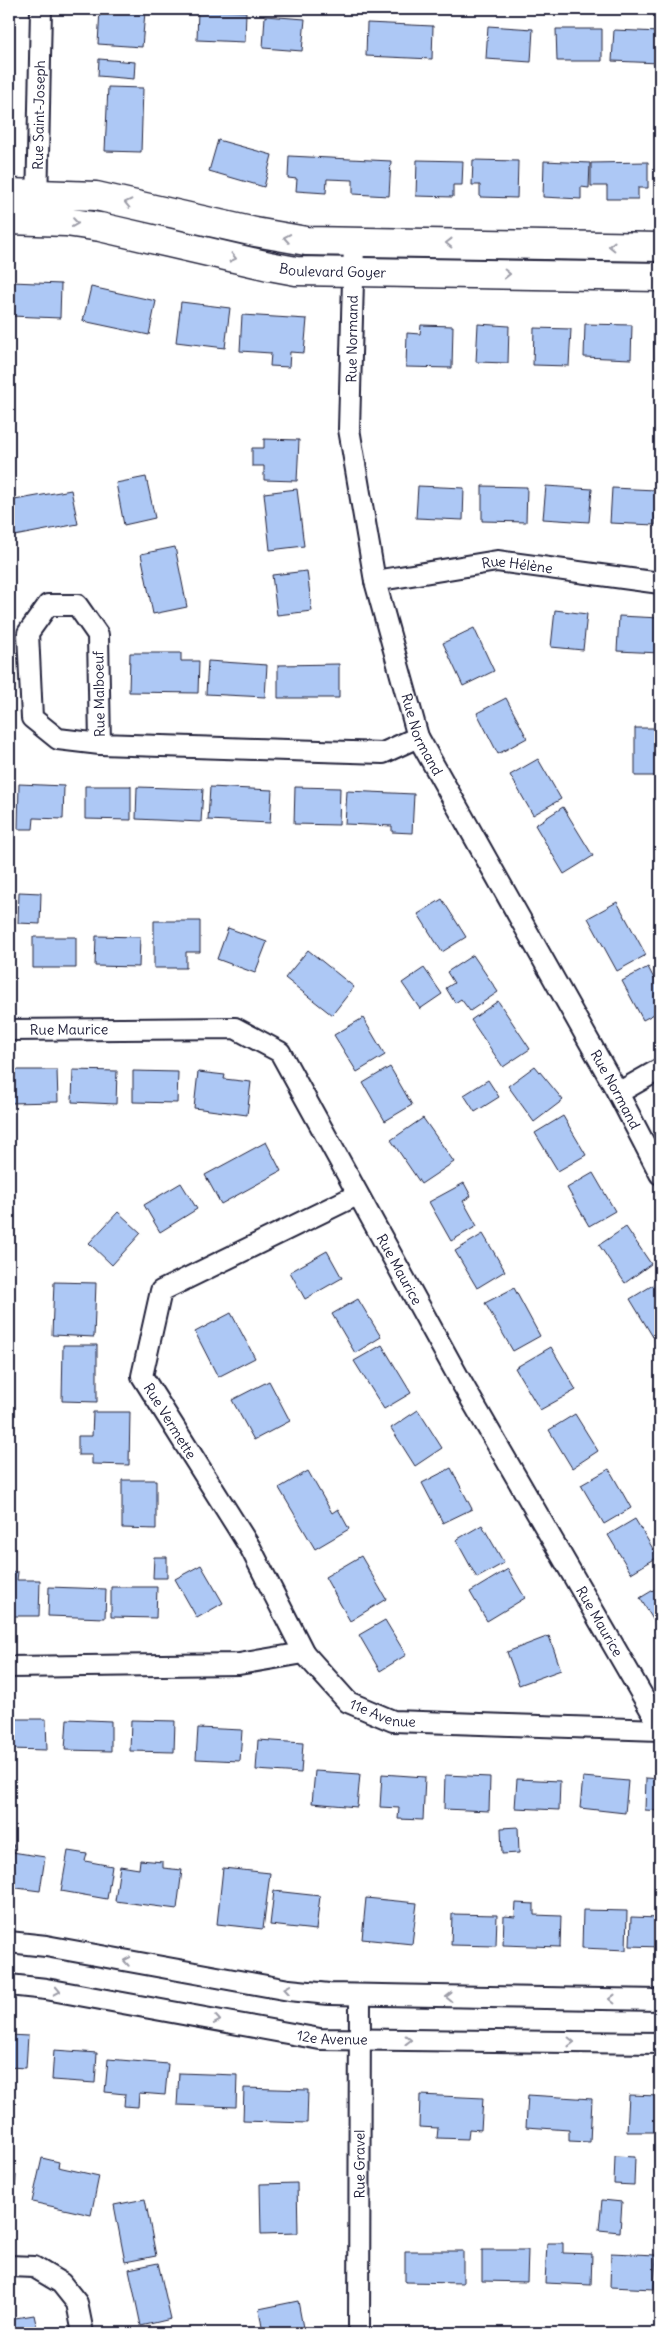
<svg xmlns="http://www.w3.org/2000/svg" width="669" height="2342" font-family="Delius,sans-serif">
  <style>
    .building { fill: #adc8f5; stroke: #22223b }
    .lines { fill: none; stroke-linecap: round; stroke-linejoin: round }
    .street-casing { stroke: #22223b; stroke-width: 24 }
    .secondary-casing { stroke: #22223b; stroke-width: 31 }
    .street { stroke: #fff; stroke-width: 20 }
    .secondary { stroke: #fff; stroke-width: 28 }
    .oneway { stroke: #9c9ca7 }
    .labels { text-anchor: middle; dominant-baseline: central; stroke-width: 4; stroke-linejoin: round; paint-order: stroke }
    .street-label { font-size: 14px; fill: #22223b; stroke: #fff }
  </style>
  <rect width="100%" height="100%" fill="#fff"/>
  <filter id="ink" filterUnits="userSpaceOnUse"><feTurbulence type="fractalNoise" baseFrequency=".02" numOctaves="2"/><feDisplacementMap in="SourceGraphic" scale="10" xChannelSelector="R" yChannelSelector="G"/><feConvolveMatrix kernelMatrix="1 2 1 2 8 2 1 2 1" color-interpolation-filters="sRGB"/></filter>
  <g filter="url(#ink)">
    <!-- building -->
    <path class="building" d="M100,9L145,12L142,47L98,44Z
      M198,10L246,12L245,42L197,40Z
      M265,16L305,19L302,51L263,48Z
      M367,23L433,26L432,59L366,56Z
      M488,26L533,29L531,62L486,59Z
      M556,29H602V61H557Z
      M614,30L660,32V63L612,61Z
      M99,59L135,62L134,79L98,76Z
      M108,87L143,88L141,152L105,151Z
      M218,140L272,155L264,187L209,171Z
      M289,156L391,161L389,196L353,194V180L327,179L326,193L296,191L297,179L288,178Z
      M417,160L463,161L462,185H453V197L416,196Z
      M473,160L518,161L517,198L480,197V185H472Z
      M544,161L590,163L589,188L581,187V199L543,197Z
      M648,162V188H638V199H607V186H591V163Z
      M12,282L61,284L60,318L11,316Z
      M91,287L156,301L149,335L83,321Z
      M181,302L230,308L225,348L176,342Z
      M242,315L307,319L304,353L290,352L289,367L270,366L271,353L240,351Z
      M478,324L509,326L508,363L476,362Z
      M585,324L632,325L631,359L584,357Z
      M421,325L453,326L452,368L406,367L407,333L420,334Z
      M654,326H660V359H654Z
      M534,328L571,329L569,366L533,365Z
      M264,439L299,440L297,481L264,480V466H252V448H264Z
      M146,477L155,518L124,525L116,483Z
      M418,486L464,488L463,520L416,518Z
      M482,486L527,487L526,522L482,521Z
      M546,486L592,489L589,522L543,519Z
      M612,488L656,490L655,525L610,523Z
      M297,489L304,546L270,550L264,493Z
      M71,490L78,524L9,537V501Z
      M175,547L187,607L153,614L141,554Z
      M307,571L312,611L277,615L272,575Z
      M555,610L587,614L583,650L551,647Z
      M619,616L660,618V653L617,651Z
      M474,628L494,671L463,686L443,643Z
      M130,653H181V661H199L198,693L129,692Z
      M208,661L267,665L265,697L206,694Z
      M339,664V698H278V665Z
      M506,698L527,738L498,754L477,713Z
      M635,728H660V776H635Z
      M538,759L561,799L533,815L510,775Z
      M19,784L64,786L63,819L34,818L33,829H18Z
      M85,786H131V820L85,819Z
      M137,787L203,789L201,822L136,819Z
      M210,787L272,790L270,823L208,820Z
      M295,787L340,788L339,825L294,824Z
      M347,791L414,794L412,833L392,832V826L345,824Z
      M563,807L593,856L564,874L535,825Z
      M19,892L41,893L40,924L18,923Z
      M442,899L466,937L442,952L418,914Z
      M617,902L646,955L617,971L588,918Z
      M154,921H200V952H186V968H154Z
      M228,928L267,942L255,973L217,959Z
      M96,936L140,937L139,967L95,966Z
      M33,937H76V968H33Z
      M308,950L354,987L332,1015L285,978Z
      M473,955L498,992L470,1011L461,999L455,1003L446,988L454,983L447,972Z
      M648,967L660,990V1011L643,1020L622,981Z
      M424,968L442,994L420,1009L402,983Z
      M498,1001L530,1049L503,1067L471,1020Z
      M363,1018L385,1055L357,1072L334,1035Z
      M535,1066L563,1100L534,1122L508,1086Z
      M390,1067L412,1105L385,1121L363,1083Z
      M9,1070H57L58,1102L9,1103Z
      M73,1070L117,1071L116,1104L72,1102Z
      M133,1071L178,1072L177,1103L133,1102Z
      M198,1072L225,1075L224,1079L251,1082L247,1115L194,1108Z
      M488,1080L499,1097L475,1112L464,1095Z
      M563,1116L586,1155L558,1171L535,1133Z
      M423,1118L454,1162L421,1184L391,1140Z
      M266,1142L281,1171L221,1204L205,1175Z
      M593,1173L615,1211L589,1226L567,1188Z
      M181,1183L197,1209L160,1232L144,1205Z
      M464,1183L471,1196L463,1201L477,1226L451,1241L429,1202Z
      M118,1212L141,1233L112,1265L89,1243Z
      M626,1227L651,1264L625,1283L599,1245Z
      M483,1234L505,1271L477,1288L455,1251Z
      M327,1251L342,1278L305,1299L290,1272Z
      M54,1282L96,1283L94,1337L52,1335Z
      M658,1282L660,1285V1333L653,1337L630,1299Z
      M514,1288L540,1336L513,1351L485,1303Z
      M358,1299L381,1337L355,1353L332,1314Z
      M231,1313L255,1358L218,1377L195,1332Z
      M63,1345H97V1402L62,1401Z
      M382,1345L411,1393L384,1409L354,1361Z
      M551,1347L576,1390L540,1410L515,1368Z
      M269,1381L290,1421L254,1440L232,1400Z
      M418,1410L442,1448L415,1466L391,1428Z
      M93,1412H130L129,1465L92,1464V1455H78V1436H92Z
      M575,1414L598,1451L572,1468L549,1430Z
      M451,1468L472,1509L443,1523L422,1483Z
      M609,1469L631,1508L604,1524L581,1485Z
      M308,1471L332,1513L338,1509L349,1529L315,1549L279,1488Z
      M122,1480H156V1529L122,1528Z
      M635,1519L658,1557L631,1573L608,1535Z
      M482,1525L504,1563L477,1578L456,1540Z
      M361,1556L386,1599L350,1621L325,1577Z
      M154,1557H167V1578H153Z
      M201,1565L223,1603L197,1618L175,1579Z
      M508,1569L525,1598L487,1621L470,1592Z
      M9,1572H18L17,1580H40L39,1616H9Z
      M660,1586V1631L640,1598Z
      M49,1587L106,1589L105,1618L48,1616Z
      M111,1587H157L156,1618L111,1617Z
      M385,1620L406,1655L380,1671L359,1635Z
      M549,1636L561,1670L519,1685L507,1652Z
      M9,1719H46L47,1750L9,1749Z
      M67,1719L111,1721V1751L65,1750Z
      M131,1720L175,1721L174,1752L130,1751Z
      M198,1728L242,1730L240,1761L196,1759Z
      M258,1740L303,1743L301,1773L256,1770Z
      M315,1771L360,1774L357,1807L312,1803Z
      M382,1774L425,1777L423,1820L398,1819L399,1808L380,1807Z
      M445,1775L490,1777L489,1811L444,1809Z
      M583,1777L628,1781L625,1813L580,1808Z
      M646,1778L660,1779V1811L645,1810Z
      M517,1779L560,1781L559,1810L515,1808Z
      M518,1827L519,1853L502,1854L501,1828Z
      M9,1845H14L12,1852L45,1857L40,1891L9,1887Z
      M68,1851L87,1854L85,1861L112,1866L107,1899L61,1891Z
      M140,1860L163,1862V1868L182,1870L177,1909L115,1901L120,1866L139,1869Z
      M223,1868L270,1873L263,1929L217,1924Z
      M274,1891L320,1896L316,1930L270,1925Z
      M366,1898L417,1903L412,1944L362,1939Z
      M516,1903L534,1904V1915L561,1916L560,1947L503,1945L504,1916L515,1917Z
      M583,1910L627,1911L626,1950L582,1948Z
      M452,1914L497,1915L496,1946L451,1945Z
      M631,1917L660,1918V1947L630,1946Z
      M9,2035L28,2036L26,2068L9,2067Z
      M54,2050L97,2053L95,2083L52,2080Z
      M108,2059L168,2064L165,2095L139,2093L138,2107L124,2106L125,2094L105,2092Z
      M179,2073L237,2075L236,2107L177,2105Z
      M244,2088L308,2090L307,2123L243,2121Z
      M420,2095L483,2098L481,2130L469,2129L468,2139L437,2138L438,2128L419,2127Z
      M528,2095L592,2099L590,2142L569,2141V2130L526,2127Z
      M629,2095L660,2096V2132H627Z
      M615,2156L635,2157L634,2185L614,2184Z
      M42,2158L59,2162L58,2167L99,2176L91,2215L32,2202Z
      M9,2175H16L14,2209L9,2208Z
      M297,2183L298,2233L261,2234L260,2184Z
      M145,2199L156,2256L125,2262L114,2205Z
      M602,2200L622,2202L620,2232L599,2230Z
      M547,2243H563V2253L592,2254L591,2285L545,2283Z
      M482,2250H528L527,2282L482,2281Z
      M405,2251H463V2283L405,2282Z
      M611,2253L656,2255L654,2289L610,2287Z
      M158,2263L171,2319L141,2326L129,2269Z
      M298,2301L304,2333H263L259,2309Z
      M34,2315L38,2333H9V2319Z"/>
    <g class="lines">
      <defs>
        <g id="street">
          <path id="s1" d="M37,207L41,9"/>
          <path id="s2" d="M354,243L349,429L375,581L418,737L618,1093L660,1174"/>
          <path id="s3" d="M375,581L497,561L660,583"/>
          <path d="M100,744L98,635L77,605H48L28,633L32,718L58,739L100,744L383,753L418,737"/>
          <path id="s4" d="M9,1030L235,1028L280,1052L460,1380L660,1726"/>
          <path d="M618,1093L660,1069"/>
          <path d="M304,1653L251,1549L142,1376L161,1291L357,1195"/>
          <path id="s5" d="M9,1667L239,1664L304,1653L348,1702L393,1721L660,1730"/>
          <path d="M9,1942L46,1946L289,1990L329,1994L660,2000"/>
          <path id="s6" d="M9,1985L46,1989L320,2039L660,2043"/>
          <path d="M9,2266L34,2267L61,2283L77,2303L83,2333"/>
          <path id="s7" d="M359,2333L360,1996"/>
        </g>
        <g id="secondary">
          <path d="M9,193L96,196L255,232L306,241L660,247"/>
          <path id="s8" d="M9,220L66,222L100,227L269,266L296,271L660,277"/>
        </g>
      </defs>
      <!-- street casing -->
      <use href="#street" class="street-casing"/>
      <!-- secondary casing -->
      <use href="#secondary" class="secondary-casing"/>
      <!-- street -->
      <use href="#street" class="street"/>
      <!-- secondary -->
      <use href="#secondary" class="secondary"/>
    </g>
    <!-- one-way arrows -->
    <defs><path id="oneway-chevron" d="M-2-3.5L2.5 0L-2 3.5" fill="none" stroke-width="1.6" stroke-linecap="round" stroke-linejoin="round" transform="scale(1.25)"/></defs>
    <g class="oneway">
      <use href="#oneway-chevron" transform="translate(128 203) rotate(-167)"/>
      <use href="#oneway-chevron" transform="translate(75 223) rotate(8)"/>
      <use href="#oneway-chevron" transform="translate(287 238) rotate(-170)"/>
      <use href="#oneway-chevron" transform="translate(449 243) rotate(-179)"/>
      <use href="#oneway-chevron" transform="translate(612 246) rotate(-179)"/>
      <use href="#oneway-chevron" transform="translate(233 258) rotate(13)"/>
      <use href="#oneway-chevron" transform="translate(507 274) rotate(1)"/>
      <use href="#oneway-chevron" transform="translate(127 1961) rotate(-170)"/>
      <use href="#oneway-chevron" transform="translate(287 1989) rotate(-171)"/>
      <use href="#oneway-chevron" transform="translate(57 1991) rotate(11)"/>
      <use href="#oneway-chevron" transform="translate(449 1997) rotate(-179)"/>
      <use href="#oneway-chevron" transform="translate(612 1999) rotate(-179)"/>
      <use href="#oneway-chevron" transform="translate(217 2020) rotate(10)"/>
      <use href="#oneway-chevron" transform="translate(408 2040) rotate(1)"/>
      <use href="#oneway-chevron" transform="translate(571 2042) rotate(1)"/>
    </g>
  </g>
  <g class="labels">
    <!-- street labels -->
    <g class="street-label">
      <text stroke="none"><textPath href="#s1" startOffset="92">Rue Saint-Joseph</textPath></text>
      <text stroke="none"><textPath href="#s8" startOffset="329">Boulevard Goyer</textPath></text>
      <text transform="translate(352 339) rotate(-89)">Rue Normand</text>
      <text stroke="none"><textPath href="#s3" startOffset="144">Rue Hélène</textPath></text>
      <text transform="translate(99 694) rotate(-91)">Rue Malboeuf</text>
      <text stroke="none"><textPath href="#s2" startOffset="501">Rue Normand</textPath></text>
      <text stroke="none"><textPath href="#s4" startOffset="60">Rue Maurice</textPath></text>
      <text stroke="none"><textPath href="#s2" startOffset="906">Rue Normand</textPath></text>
      <text stroke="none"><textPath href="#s4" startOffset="525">Rue Maurice</textPath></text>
      <text transform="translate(170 1421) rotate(58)">Rue Vermette</text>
      <text stroke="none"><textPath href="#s4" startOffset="930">Rue Maurice</textPath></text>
      <text stroke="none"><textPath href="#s5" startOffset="399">11e Avenue</textPath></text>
      <text stroke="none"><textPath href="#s6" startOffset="328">12e Avenue</textPath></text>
      <text stroke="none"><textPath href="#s7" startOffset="169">Rue Gravel</textPath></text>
    </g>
  </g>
  <!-- margin -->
  <rect width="669" height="2342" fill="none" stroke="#fff" stroke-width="30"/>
  <rect x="15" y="15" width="639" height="2312" fill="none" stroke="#22223b" stroke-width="2" filter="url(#ink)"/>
</svg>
